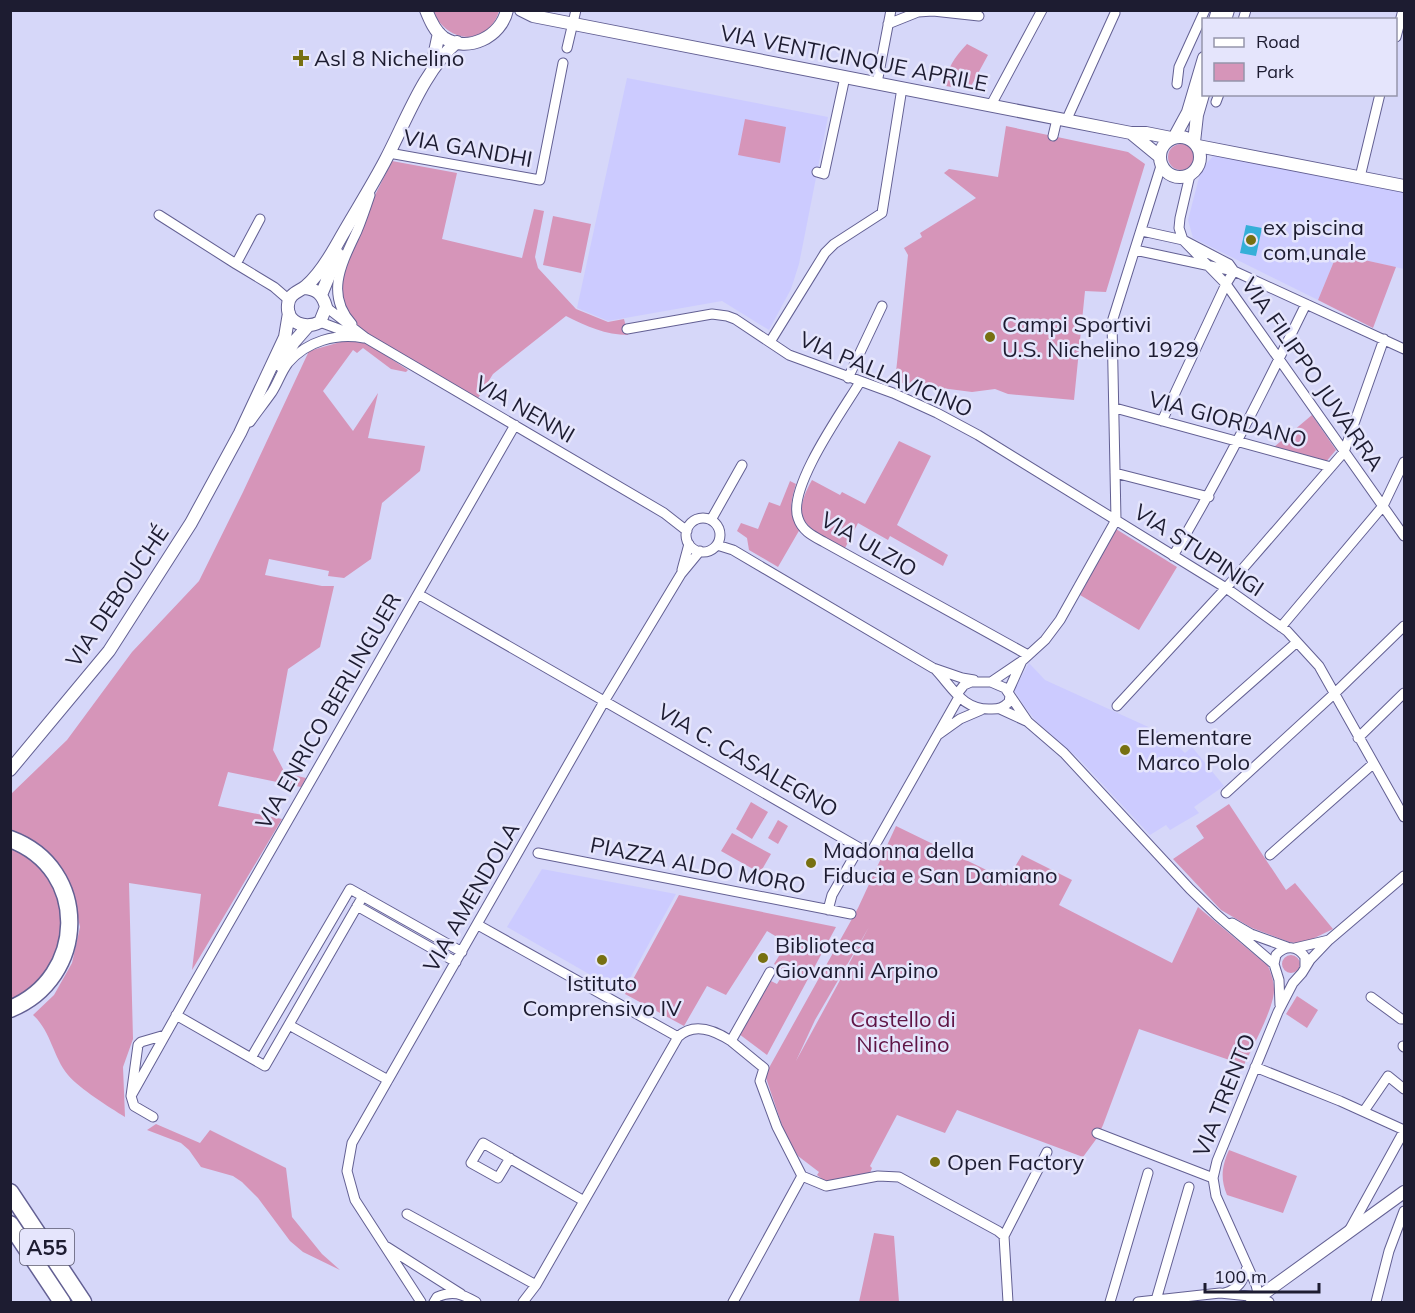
<svg xmlns="http://www.w3.org/2000/svg" width="1415" height="1313" font-family="Mulish,sans-serif">
  <style>
    .built { fill: #cccbff }
    .green { fill: #d695b9; fill-rule: evenodd }
    .water { fill: #35afd8 }
    .lines { fill: none; stroke-linecap: round; stroke-linejoin: round }
    .street-casing { stroke: #636093; stroke-width: 11 }
    .secondary-casing { stroke: #636093; stroke-width: 14 }
    .highway-casing { stroke: #636093; stroke-width: 19 }
    .street { stroke: #fff; stroke-width: 9 }
    .secondary { stroke: #fff; stroke-width: 12 }
    .highway { stroke: #fff; stroke-width: 16 }
    .poi-dot { fill: #777011; stroke: #e5e5fc; stroke-width: 2 }
    .labels { text-anchor: middle; dominant-baseline: central; stroke-width: 5; stroke-linejoin: round; paint-order: stroke }
    .shield { fill: #e5e5fc; stroke: #59586e; stroke-width: 1.5 }
    .shield-label { font-size: 21px; font-weight: bold; fill: #1d1c31 }
    .poi-label { font-size: 22px; fill: #1d1c31; stroke: #e5e5fc; text-anchor: start }
    .street-label { font-size: 22px; fill: #1d1c31; stroke: #e5e5fc }
    .park-label { font-size: 22px; fill: #5f1445; stroke: #e5e5fc }
  </style>
  <rect width="100%" height="100%" fill="#d6d7f9"/>
  <!-- built -->
  <path class="built" d="M627,78L828,117L799,264L791,289L769,330L722,301L608,321L577,308Z
    M1214,155L1404,191V269L1337,254L1318,300L1193,238L1188,220L1201,170Z
    M1029,663L1045,680L1166,735L1185,753L1192,747L1224,786L1194,807L1199,813L1170,830L1166,825L1150,835L1079,759L1036,721L1025,707L1014,690Z
    M542,869L676,894L622,993L507,927Z"/>
  <!-- green -->
  <path class="green" d="M433,11H499C488,47 447,44 433,11Z
    M967,44L988,55L969,90L946,86C946,68 955,57 967,44Z
    M745,119L786,127L780,163L738,155Z
    M1006,126L1128,152L1145,164L1106,292L1085,291L1074,400L1008,394L995,389L972,392L895,382L908,255L904,248L922,237L920,233L976,198L944,173L949,169L998,177Z
    M1168 157a13 13 0 1 1 26 0a13 13 0 1 1-26 0Z
    M392,161L457,173L442,239L522,258L534,209L544,211L535,257L538,268L576,309L608,322L624,319L628,335C606,335 586,326 566,316L493,374L477,400L368,335C354,324 341,308 340,289C339,259 378,191 392,161Z
    M553,216L591,224L581,273L543,265Z
    M1337,254L1396,267L1373,328L1318,300Z
    M344,341L367,343L408,370L406,372L391,369L363,348L357,353L353,350L323,391L353,431L378,393L368,438L425,446L420,471L382,503L371,559L344,578L328,576L329,571L269,559L265,575L322,586H334L320,647L288,669L273,750L285,773L306,778L301,787L228,772L218,806L282,819L192,970L201,894L129,883L133,1039L123,1067L125,1117C109,1107 80,1089 68,1075C53,1057 51,1031 33,1015L54,995L72,963L80,927L71,885L47,852L19,836L11,833V794L67,740L132,652L199,581L243,492L309,351Z
    M1312,415L1336,450L1325,463L1274,447Z
    M899,441L931,456L897,525L948,555L943,566L890,536L888,540L858,523L845,548C811,529 787,524 812,480L840,495L842,492L865,504Z
    M790,481L796,484C790,504 789,511 800,529L778,567L749,550L747,538L737,531L741,523L758,529L769,502L780,506Z
    M1116,529L1177,567L1139,630L1080,595Z
    M751,802L768,812L752,839L736,829Z
    M1229,804L1286,890L1295,883L1333,929L1302,944L1289,942L1252,928L1221,910L1173,859L1204,838L1196,826Z
    M778,820L788,826L778,844L768,838Z
    M896,826L1007,880L1022,855L1072,880L1059,905L1172,963L1198,907L1268,966C1271,973 1274,981 1274,989C1275,1006 1252,1048 1244,1065L1139,1029L1103,1125L1097,1138L1083,1157L957,1110L945,1133L897,1115L870,1166L872,1168L870,1173L827,1183L817,1175L819,1172L798,1156L786,1137L765,1075L858,908ZM869,927L796,1061L815,1020Z
    M732,833L771,854L760,873L721,851Z
    M11,846L23,851L50,878L58,893L63,937L45,978L11,1004Z
    M679,895L836,927L767,1055L739,1034L771,981L777,984L785,971L774,964L787,943L767,931L726,995L707,986L684,1026L625,994Z
    M1282 964a9 9 0 1 1 18 0a9 9 0 1 1-18 0Z
    M1297,996L1318,1010L1307,1028L1286,1014Z
    M156,1124L200,1143L210,1130L286,1168L292,1217L322,1254L340,1270L303,1252L290,1241L258,1198L242,1182L233,1176L201,1167L189,1150L181,1143L147,1130Z
    M1229,1150L1297,1176L1283,1213L1227,1195C1220,1178 1222,1166 1229,1150Z
    M874,1233L894,1236L899,1302H859Z"/>
  <!-- water -->
  <path class="water" d="M1246,225L1262,228L1256,256L1240,253Z"/>
  <g class="lines">
    <defs>
      <path id="street" d="M1243,20L1246,10
        M888,24L918,12L933,11L979,16
        M1396,37L1403,10
        M567,48L576,10
        M877,83L891,10
        M1177,84L1179,67L1205,10
        M1216,102L1219,94
        M991,105L1042,10
        M1066,121L1115,13
        M1053,136L1057,119
        M389,153L540,180L563,63
        M817,172L824,174L845,77
        M1190,175L1180,218L1179,228L1183,240L1226,284L1404,536
        M1360,177L1380,94
        M159,215L236,264
        M260,219L236,264L274,287L289,300
        M1142,231L1183,240L1229,264L1234,271L1404,349
        M1135,250L1234,271
        M326,307L366,338L664,513L687,531
        M320,322L352,334
        M352,324C324,294 343,261 357,231C362,219 366,207 370,195
        M627,329L712,314L727,316L735,319L789,355L893,393L937,413L978,435L1226,588L1287,631L1319,666L1404,817
        M770,342L825,253L834,244L882,213L902,88
        M848,378L882,306
        M860,382C843,410 787,488 798,518C802,531 813,536 824,542L1028,655
        M1115,408L1331,467
        M1162,421L1226,284L1234,271
        M250,422C257,412 265,402 272,392C278,383 281,372 288,363C307,341 336,333 364,338
        M1115,473L1209,497
        M686 535a17 17 0 1 1 34 0a17 17 0 1 1-34 0Z
        M711,520L742,465
        M1116,520L1112,322L1161,166
        M717,545L733,550L933,668L962,678L974,680
        M1173,556C1222,474 1264,390 1306,304
        M682,570L689,544
        M418,594L870,854L959,697
        M1281,627L1383,506L1404,462
        M935,669C953,688 963,711 992,709C999,709 1003,708 1009,702L1010,696
        M991,682L1022,661L1045,640L1060,620L1116,520
        M1008,692L1021,663
        M957,694L964,685L971,682H991L1005,688L1028,722L1064,753L1190,889L1217,915L1274,964
        M1117,706L1226,588L1344,452L1384,339
        M1000,709L1026,721
        M1211,718L1297,642
        M939,734L960,719L981,710
        M1358,738L1404,693
        M1226,793L1335,693L1404,626
        M538,853L851,914
        M1270,855L1373,764
        M357,906L456,962
        M828,910L832,895L859,848
        M1232,923L1251,934L1287,947
        M478,925L678,1037
        M1295,948L1329,940
        M1371,997L1401,1019H1404
        M1280,1005L1279,980L1274,964L1276,955C1285,945 1297,945 1305,957V967
        M176,1015L265,1066L363,896
        M289,1025L388,1080
        M731,1041L764,1068L760,1081L777,1127L802,1176
        M1403,1046L1404,1047
        M251,1058L350,889L462,952
        M1255,1067L1340,1101L1404,1130
        M131,1096L190,991L515,425
        M1364,1111L1388,1076L1404,1089
        M153,1117L134,1106L131,1096L138,1045L141,1042L165,1035
        M1097,1133L1213,1178
        M510,1158L498,1178L471,1163L483,1143L584,1201
        M802,1176L826,1186L878,1176L899,1177L998,1231L1004,1236
        M407,1214L536,1285
        M1350,1229L1404,1131
        M387,1247L461,1294
        M1225,1293C1239,1288 1243,1282 1247,1267
        M1259,1297L1256,1285L1216,1196L1213,1178L1217,1161L1278,1012L1293,983L1302,973L1310,960L1329,940L1404,876
        M1156,1300L1189,1187
        M421,1302L355,1200L347,1171L352,1143L605,700L681,574L700,551
        M434,1302L437,1297C453,1290 462,1294 476,1302
        M523,1302L536,1285L678,1037C694,1022 714,1030 731,1041L770,972
        M733,1302L802,1176
        M1008,1302L1004,1236L1047,1152
        M1110,1302L1148,1173
        M1138,1302L1220,1293L1259,1297L1269,1302
        M1376,1302L1389,1251L1404,1211"/>
      <path id="secondary" d="M426,10C430,20 435,32 444,38C468,53 501,37 507,10
        M521,10L533,16L1131,133H1146L1171,138
        M1215,20L1218,10
        M1225,20L1228,10
        M432,66L439,33
        M1131,133L1159,156
        M1175,136L1188,112L1204,58
        M1160 157a20 20 0 1 1 40 0a20 20 0 1 1-40 0Z
        M1194,142L1197,115L1204,91
        M1198,146L1404,186
        M305,288C317,289 323,295 326,307L320,322C306,329 286,324 288,305C289,293 299,292 306,286C318,276 328,260 336,246C352,217 371,188 386,159C406,121 424,70 457,42
        M321,295L338,254
        M280,365L294,342L308,326
        M10,770L109,651L191,523L240,433L285,337L289,313
        M1252,1302L1404,1192"/>
      <path id="highway" d="M10,839C91,869 87,978 10,1009
        M10,1192L83,1302
        M10,1224L62,1302"/>
    </defs>
    <!-- street casing -->
    <use href="#street" class="street-casing"/>
    <!-- secondary casing -->
    <use href="#secondary" class="secondary-casing"/>
    <!-- highway casing -->
    <use href="#highway" class="highway-casing"/>
    <!-- street -->
    <use href="#street" class="street"/>
    <!-- secondary -->
    <use href="#secondary" class="secondary"/>
    <!-- highway -->
    <use href="#highway" class="highway"/>
  </g>
  <!-- markers -->
  <g class="poi-dot">
    <path d="M298 49h6v6h6v6h-6v6h-6v-6h-6v-6h6z"/>
    <circle cx="1251" cy="240" r="6"/>
    <circle cx="990" cy="337" r="6"/>
    <circle cx="1125" cy="750" r="6"/>
    <circle cx="811" cy="863" r="6"/>
    <circle cx="763" cy="958" r="6"/>
    <circle cx="602" cy="960" r="6"/>
    <circle cx="935" cy="1162" r="6"/>
  </g>
  <g class="labels">
    <!-- shield labels -->
    <rect class="shield" x="20" y="1229" width="54" height="36" rx="4.5"/>
    <g class="shield-label">
      <text x="47" y="1247">A55</text>
    </g>
    <!-- poi labels -->
    <g class="poi-label">
      <text x="314" y="58">Asl 8 Nichelino</text>
      <text x="1263" y="227">ex piscina<tspan x="1263" dy="25">com,unale</tspan></text>
      <text x="1002" y="324">Campi Sportivi<tspan x="1002" dy="25">U.S. Nichelino 1929</tspan></text>
      <text x="1137" y="737">Elementare<tspan x="1137" dy="25">Marco Polo</tspan></text>
      <text x="823" y="850">Madonna della<tspan x="823" dy="25">Fiducia e San Damiano</tspan></text>
      <text x="775" y="945">Biblioteca<tspan x="775" dy="25">Giovanni Arpino</tspan></text>
      <text x="602" y="983" text-anchor="middle">Istituto<tspan x="602" dy="25">Comprensivo IV</tspan></text>
      <text x="947" y="1162">Open Factory</text>
    </g>
    <!-- street labels -->
    <g class="street-label">
      <text transform="translate(854 58) rotate(11)">VIA VENTICINQUE APRILE</text>
      <text transform="translate(468 148) rotate(10)">VIA GANDHI</text>
      <text transform="translate(886 374) rotate(23)">VIA PALLAVICINO</text>
      <text transform="translate(1313 374) rotate(55)">VIA FILIPPO JUVARRA</text>
      <text transform="translate(525 409) rotate(30)">VIA NENNI</text>
      <text transform="translate(1228 419) rotate(15)">VIA GIORDANO</text>
      <text transform="translate(869 544) rotate(30)">VIA ULZIO</text>
      <text transform="translate(1199 550) rotate(33)">VIA STUPINIGI</text>
      <text transform="translate(117 596) rotate(-56)">VIA DEBOUCHÉ</text>
      <text transform="translate(328 711) rotate(-60)">VIA ENRICO BERLINGUER</text>
      <text transform="translate(748 760) rotate(30)">VIA C. CASALEGNO</text>
      <text transform="translate(698 865) rotate(11)">PIAZZA ALDO MORO</text>
      <text transform="translate(471 897) rotate(-60)">VIA AMENDOLA</text>
      <text transform="translate(1224 1095) rotate(-68)">VIA TRENTO</text>
    </g>
    <!-- park labels -->
    <g class="park-label">
      <text x="903" y="1019">Castello di<tspan x="903" dy="25">Nichelino</tspan></text>
    </g>
  </g>
  <!-- border -->
  <rect width="1415" height="1313" fill="none" stroke="#1d1c31" stroke-width="24"/>
  <!-- legend -->
  <rect x="1202" y="18" width="195" height="78" fill="#e5e5fc" stroke="#9595ab" stroke-width="1.5"/>
  <rect x="1214" y="38" width="30" height="9" fill="#ffffff" stroke="#9595ab" stroke-width="1.5"/>
  <text x="1256" y="48" font-size="18" fill="#1d1c31">Road</text>
  <rect x="1214" y="63" width="30" height="18" fill="#d695b9" stroke="#9595ab" stroke-width="1.5"/>
  <text x="1256" y="78" font-size="18" fill="#1d1c31">Park</text>
  <!-- scale -->
  <path d="M1205 1283v9h114v-9" fill="none" stroke="#1d1c31" stroke-width="3"/>
  <text x="1214" y="1283" font-size="18" fill="#1d1c31" stroke="#e5e5fc" stroke-width="4.5" paint-order="stroke">100 m</text>
</svg>
